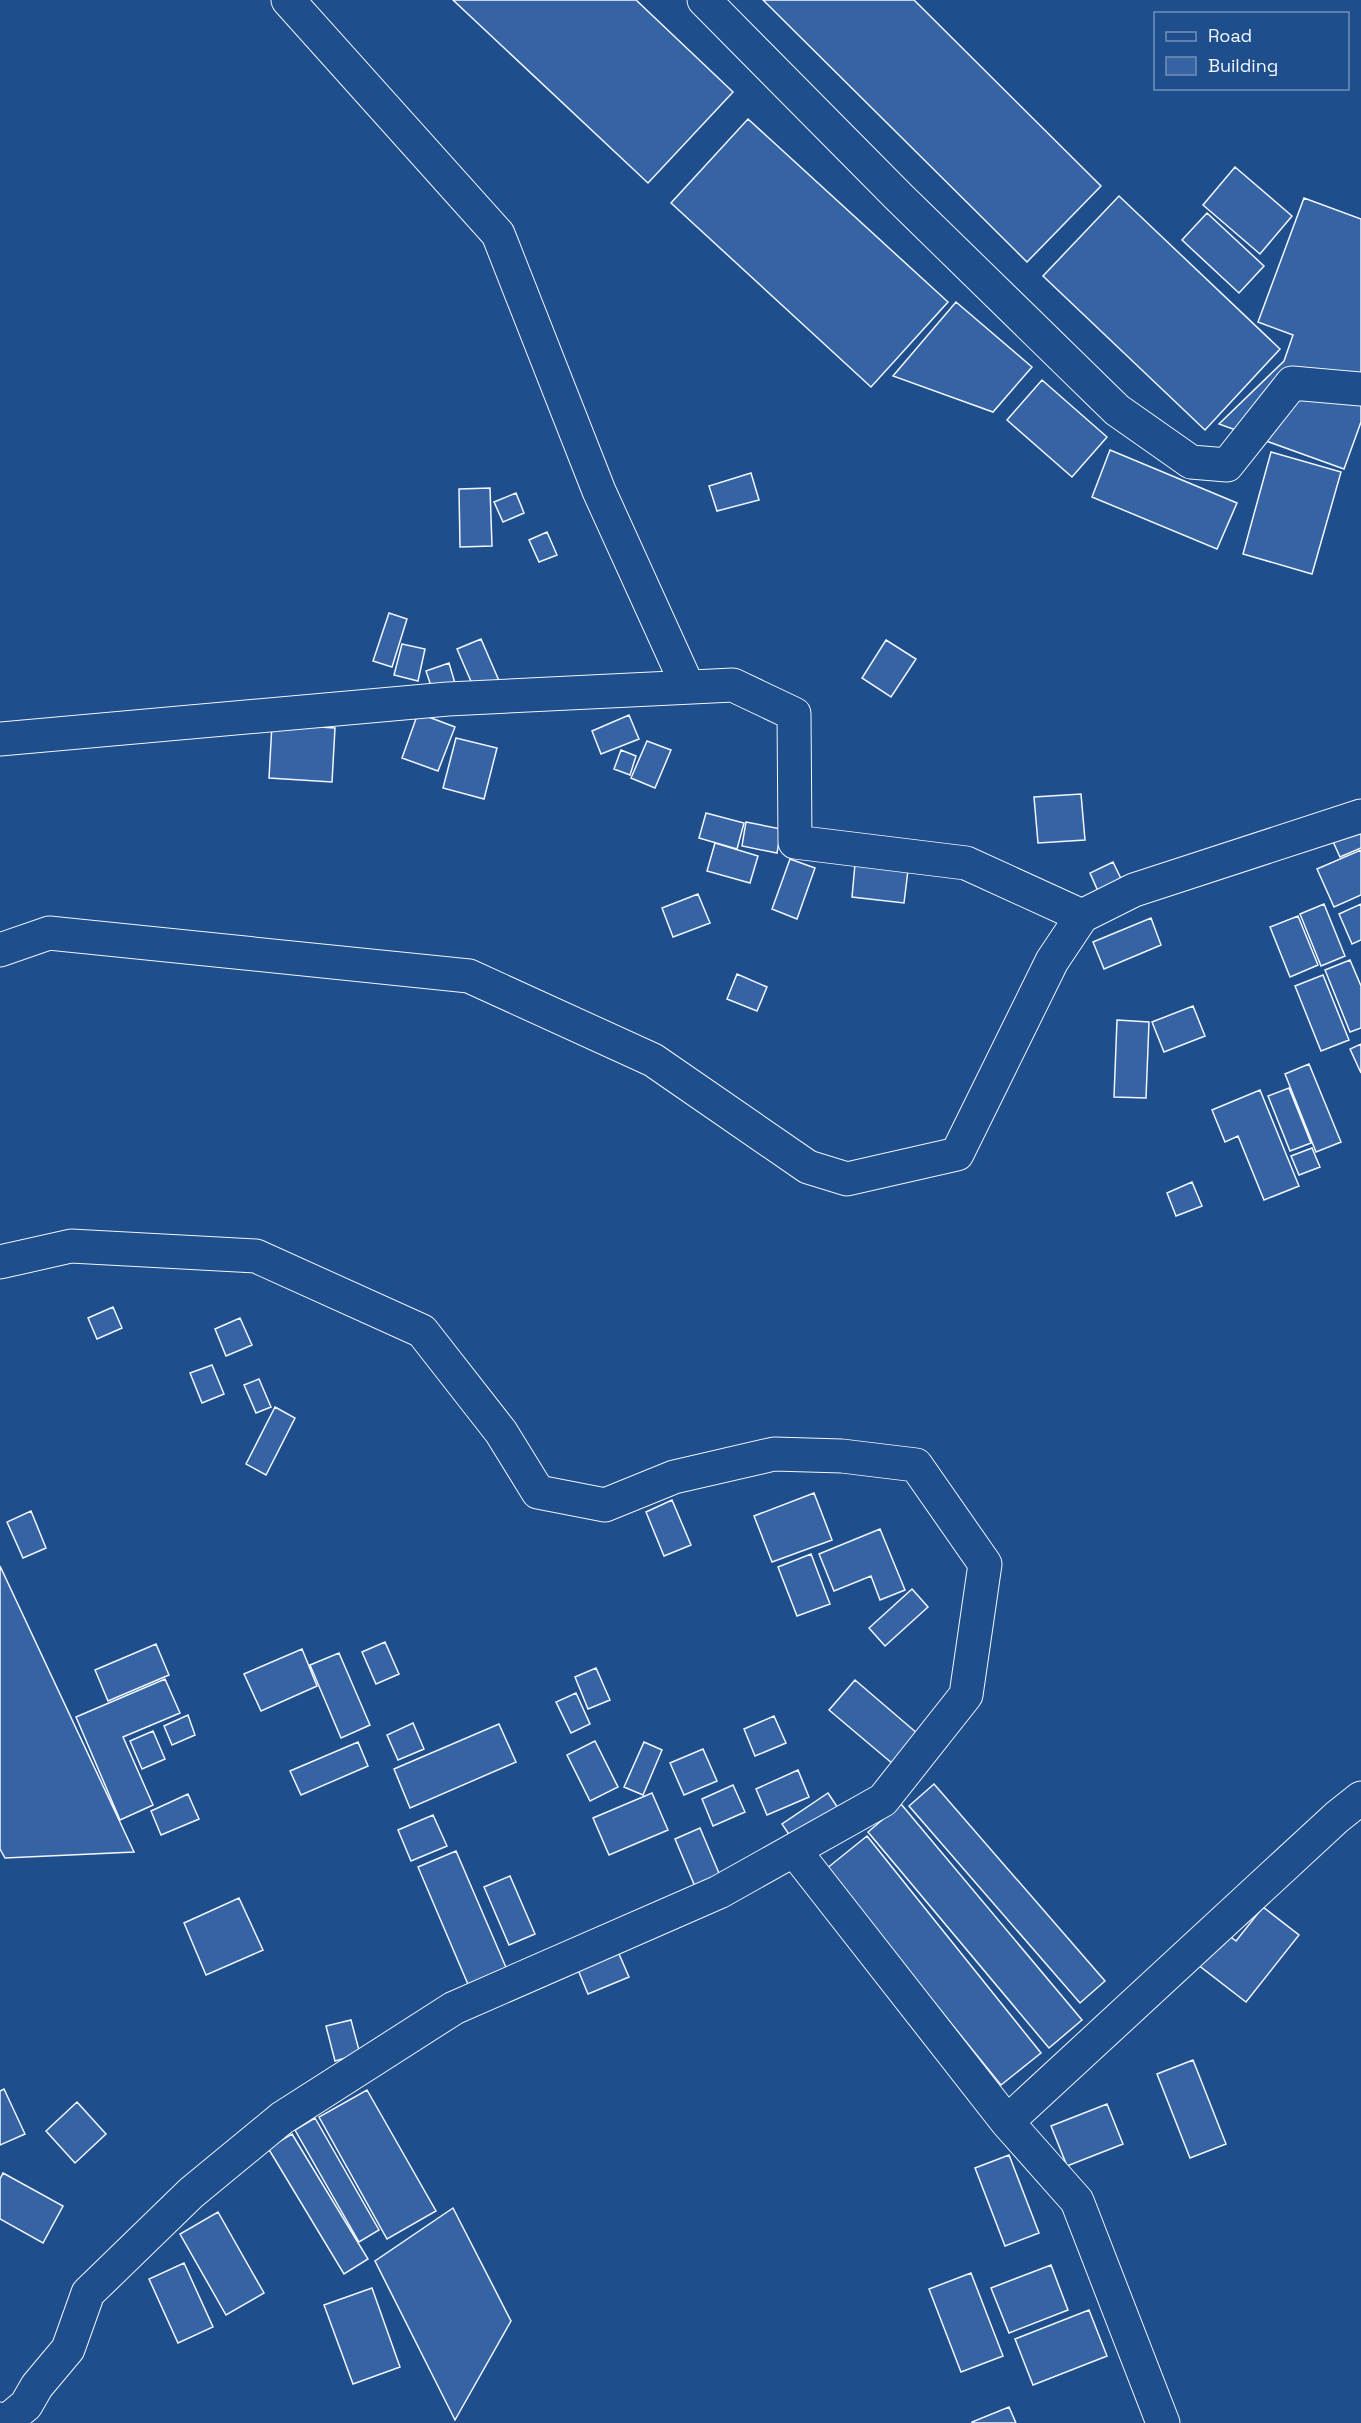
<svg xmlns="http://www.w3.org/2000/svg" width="1361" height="2423" font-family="'Space Grotesk',sans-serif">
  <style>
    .building { fill: #3563a3; stroke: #f2f6ff; stroke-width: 1.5 }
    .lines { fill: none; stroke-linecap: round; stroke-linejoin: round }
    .street-casing { stroke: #f2f6ff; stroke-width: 35 }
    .street { stroke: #1f4e8c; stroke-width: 33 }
  </style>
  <rect width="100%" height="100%" fill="#1f4e8c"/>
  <!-- building -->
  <path class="building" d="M453,0H636L733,92L648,183Z
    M763,0H914L1101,186L1027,262Z
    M748,119L948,302L871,387L671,203Z
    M1235,167L1292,216L1260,254L1203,205Z
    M1119,196L1280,349L1205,430L1043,276Z
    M1304,198L1361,219V422L1344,469L1219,424L1284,361L1293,335L1258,322Z
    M1207,213L1264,266L1239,293L1182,240Z
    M956,302L1032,367L993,412L893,376Z
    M1042,380L1107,437L1072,477L1007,420Z
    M1110,450L1237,503L1217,549L1092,497Z
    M1271,452L1341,472L1312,574L1243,554Z
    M751,473L759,500L717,511L709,486Z
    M490,488L492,546L460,547L459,489Z
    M516,493L524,513L503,522L494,502Z
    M547,532L557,555L539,562L529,540Z
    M389,613L407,619L392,667L373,661Z
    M481,639L500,683L476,693L457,649Z
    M886,640L916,659L891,697L862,678Z
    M402,644L425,649L418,681L394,675Z
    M449,663L457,690L435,698L426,671Z
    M418,713L455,727L438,771L402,758Z
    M629,715L639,739L601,754L592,731Z
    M272,724L335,728L332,782L269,778Z
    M456,738L497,748L484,799L443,788Z
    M647,741L671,750L655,788L631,778Z
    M621,750L636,756L630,775L614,769Z
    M1081,794L1085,840L1038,843L1034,797Z
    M706,813L744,823L737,849L699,838Z
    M746,822L781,829L777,853L742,846Z
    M1361,822V848L1340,857L1330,835Z
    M715,843L758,856L750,883L707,871Z
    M1361,850V895L1334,907L1317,869Z
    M790,859L815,868L797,919L772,909Z
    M1113,862L1125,887L1101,898L1090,873Z
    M855,864L908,870L904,903L852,897Z
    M698,894L710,923L673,937L662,908Z
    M1324,904L1345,956L1321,966L1300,914Z
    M1361,904V940L1352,944L1339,914Z
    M1298,916L1318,965L1290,977L1270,927Z
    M1151,918L1161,945L1104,969L1093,942Z
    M1350,960L1361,986V1028L1350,1032L1325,970Z
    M737,974L767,987L757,1011L727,999Z
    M1323,975L1349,1040L1321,1051L1295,986Z
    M1193,1006L1205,1036L1164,1052L1152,1022Z
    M1117,1020L1149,1022L1146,1098L1114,1097Z
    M1361,1044V1073L1350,1049Z
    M1309,1064L1341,1142L1316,1152L1285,1074Z
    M1289,1088L1311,1143L1290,1151L1268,1096Z
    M1260,1090L1299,1186L1264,1200L1238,1136L1225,1142L1212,1110Z
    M1312,1148L1320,1167L1299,1175L1291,1156Z
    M1192,1182L1202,1206L1176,1216L1167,1193Z
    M113,1307L122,1328L97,1339L88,1318Z
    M240,1318L252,1345L226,1356L215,1329Z
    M212,1365L224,1394L202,1403L190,1373Z
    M259,1379L271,1407L256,1413L244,1385Z
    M275,1407L295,1418L266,1475L246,1464Z
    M814,1493L832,1540L772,1562L754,1516Z
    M672,1500L691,1545L664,1556L646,1512Z
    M31,1511L46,1548L23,1558L7,1522Z
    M880,1529L905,1590L880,1600L871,1576L834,1591L819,1554Z
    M811,1554L830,1604L797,1616L778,1567Z
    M0,1566L134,1852L5,1858L0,1849Z
    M912,1589L928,1607L885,1646L869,1628Z
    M385,1642L399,1674L376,1684L362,1652Z
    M156,1644L169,1675L108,1701L95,1670Z
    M302,1649L317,1686L261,1711L244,1674Z
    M339,1653L370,1725L341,1738L310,1665Z
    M596,1668L610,1700L588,1709L575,1677Z
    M165,1679L180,1713L123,1737L153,1805L120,1820L76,1717Z
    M855,1680L918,1734L893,1764L829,1710Z
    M576,1693L590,1724L571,1733L556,1702Z
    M188,1715L195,1735L172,1745L164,1726Z
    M774,1716L786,1743L755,1756L744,1729Z
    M413,1723L424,1749L398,1760L387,1735Z
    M499,1724L516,1762L410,1808L394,1769Z
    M153,1731L165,1759L142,1769L130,1741Z
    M595,1741L618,1787L590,1801L567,1755Z
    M358,1742L368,1766L301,1795L290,1771Z
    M644,1742L662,1750L643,1795L624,1787Z
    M703,1749L717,1781L684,1795L670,1763Z
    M798,1770L809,1797L767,1815L756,1789Z
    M934,1784L1105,1981L1080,2003L909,1806Z
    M733,1785L745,1812L713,1826L702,1799Z
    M652,1793L668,1830L609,1855L593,1818Z
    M828,1793L840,1811L794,1842L782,1824Z
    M188,1794L199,1819L161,1835L151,1811Z
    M901,1804L1082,2020L1049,2048L868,1832Z
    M433,1815L447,1846L411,1861L398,1830Z
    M700,1828L724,1885L699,1896L675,1839Z
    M867,1836L1041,2053L1001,2085L826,1869Z
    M456,1851L508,1972L470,1989L418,1867Z
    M510,1876L535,1934L509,1945L484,1887Z
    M239,1898L263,1950L206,1975L184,1923Z
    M1263,1907L1299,1935L1246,2002L1197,1964L1223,1931L1236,1941Z
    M616,1947L629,1977L588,1994L576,1965Z
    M351,2020L360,2054L335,2061L326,2026Z
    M1193,2060L1226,2144L1190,2158L1157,2074Z
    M4,2089L25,2134L0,2145V2091Z
    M367,2090L436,2211L387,2239L319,2117Z
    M77,2102L106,2134L75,2163L46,2131Z
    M1107,2104L1123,2144L1067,2166L1051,2126Z
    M315,2118L379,2230L359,2242L295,2130Z
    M292,2134L368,2259L344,2274L268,2148Z
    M1009,2155L1039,2233L1005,2246L975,2168Z
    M3,2173L63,2206L43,2243L0,2219V2179Z
    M453,2208L511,2321L455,2420L375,2261Z
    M218,2212L264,2293L226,2315L180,2234Z
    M184,2263L213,2327L178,2343L149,2279Z
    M1051,2265L1068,2310L1009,2333L991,2288Z
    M971,2273L1003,2356L961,2372L929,2289Z
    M372,2288L400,2367L353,2384L324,2305Z
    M1089,2310L1107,2356L1033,2385L1015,2339Z
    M1009,2407L1016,2423H972V2422Z"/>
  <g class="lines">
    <defs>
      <path id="street" d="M288,0L498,234L599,491L688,687
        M704,0L899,197L1117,410L1191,462L1227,465L1292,383L1361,389
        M0,739L448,699L733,685L794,714L795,842L966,863L1082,916L1134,890L1361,816
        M0,950L49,933L469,976L653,1060L808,1167L847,1179L957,1154L1052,961L1082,916
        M0,1262L71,1246L256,1256L422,1331L501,1432L538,1492L605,1505L674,1477L774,1454L842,1456L916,1465L985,1564L966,1695L883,1800L719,1892L454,2008L282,2118L191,2193L88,2293L68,2349L37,2386L26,2405L8,2420L0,2419
        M794,1850L1007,2122L1337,1817L1361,1798
        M1007,2122L1077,2201L1163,2423"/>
    </defs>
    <!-- street casing -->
    <use href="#street" class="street-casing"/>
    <!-- street -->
    <use href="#street" class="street"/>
  </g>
  <!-- legend -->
  <rect x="1154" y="12" width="195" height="78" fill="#1f4e8c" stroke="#7391ba" stroke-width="1.5"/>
  <rect x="1166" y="32" width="30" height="9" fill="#1f4e8c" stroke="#7391ba" stroke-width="1.5"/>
  <text x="1208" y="42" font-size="18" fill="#f2f6ff">Road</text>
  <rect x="1166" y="57" width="30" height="18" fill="#3563a3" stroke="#7391ba" stroke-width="1.5"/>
  <text x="1208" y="72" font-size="18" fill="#f2f6ff">Building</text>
</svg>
